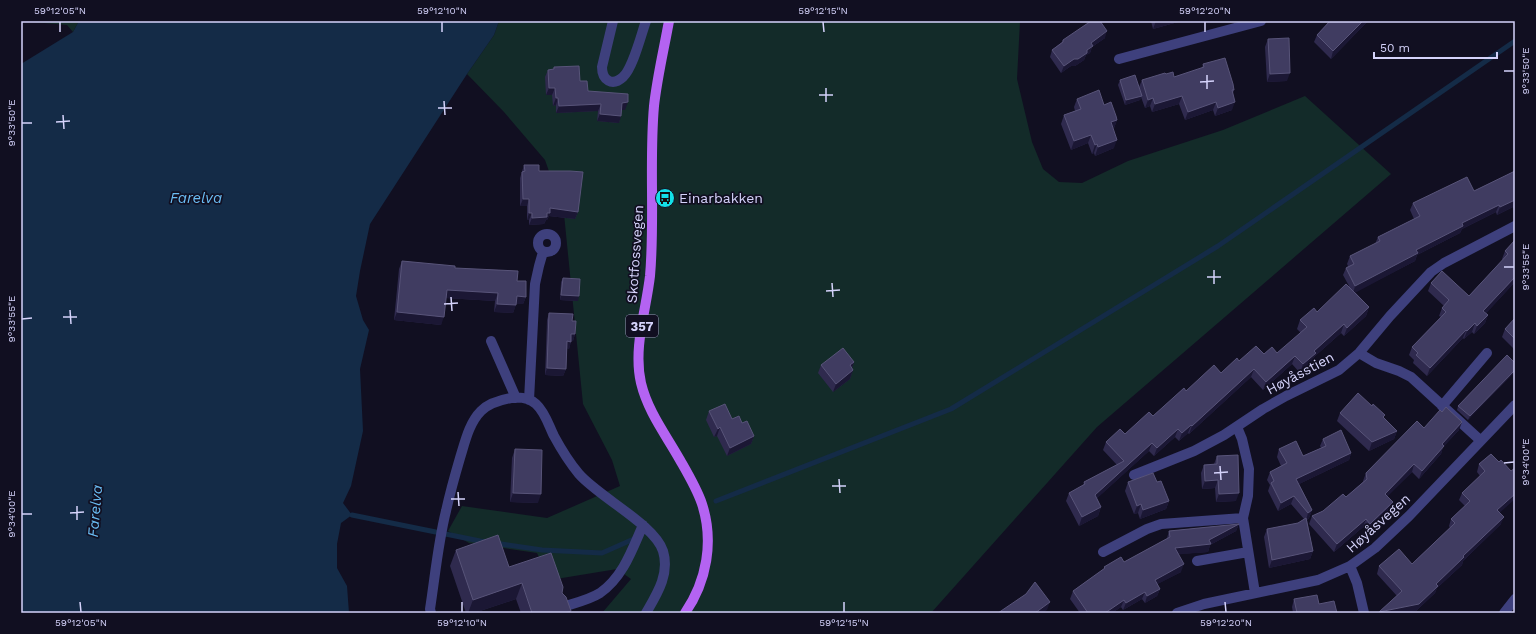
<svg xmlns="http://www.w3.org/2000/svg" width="1536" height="634" font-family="'Work Sans',sans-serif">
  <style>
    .green { fill: #132b29 }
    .water { fill: #142b47 }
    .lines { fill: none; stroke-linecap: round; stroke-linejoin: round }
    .stream { stroke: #142b47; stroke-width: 5 }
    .minor { stroke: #3e407d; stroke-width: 10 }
    .major { stroke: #b463f2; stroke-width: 10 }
    .wall { fill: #2f2a4e }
    .shaded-wall { fill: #1b1734 }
    .building { fill: #403c61; stroke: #585479 }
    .ticks { fill: none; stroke: #d5d3fb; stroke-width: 1.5 }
    .labels { text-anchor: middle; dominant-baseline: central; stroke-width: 3.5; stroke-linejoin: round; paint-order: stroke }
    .shield { fill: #110f21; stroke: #9a98ba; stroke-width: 1 }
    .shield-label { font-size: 13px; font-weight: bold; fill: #d5d3fb }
    .poi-label { font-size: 14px; fill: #d5d3fb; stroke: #110f21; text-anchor: start }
    .street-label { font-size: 14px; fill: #d5d3fb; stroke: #110f21 }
    .water-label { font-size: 15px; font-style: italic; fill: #6abcf3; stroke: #110f21 }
    .neatline { fill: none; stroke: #d5d3fb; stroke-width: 1.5 }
    .ticks-label { font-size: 10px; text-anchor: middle; fill: #d5d3fb }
  </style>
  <rect width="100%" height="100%" fill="#110f21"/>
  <!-- green -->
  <path class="green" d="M21,21H79L73,32L67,25Z
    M499,21H1020L1017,79L1032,142L1043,169L1059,182L1082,183L1128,161L1223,130L1305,96L1391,174L1097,427L931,613H602L631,579L617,569L550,580L537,553L469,543L448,531L462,506L547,518L620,486L612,460L583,404L564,214L545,160L504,112L467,74L494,35Z"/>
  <!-- water -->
  <path class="water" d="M79,21H499L494,35L467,74L370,224L360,271L356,296L363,320L369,330L360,369L363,431L351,486L343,503L352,515L341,523L337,544V568L347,586L349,613H21V64L73,32Z"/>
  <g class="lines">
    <!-- stream -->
    <path class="stream" d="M716,501L951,409L1218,246L1515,41
      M352,515L480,541L542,550L602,553L636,538"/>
    <!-- minor -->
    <path class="minor" d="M613,21L602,67C602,80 612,87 623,77C633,68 641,35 646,21
      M1119,59L1261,21
      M538 243a9 9 0 1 1 18 0a9 9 0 1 1-18 0Z
      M491,341L516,398
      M1359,353L1376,363L1399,371L1411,377L1480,440
      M529,400L535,284L539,266L543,252
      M1442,406L1487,353
      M1237,427L1242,439L1249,469L1248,496L1243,518L1255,593
      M1134,475L1194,451L1224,435L1263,409L1286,396L1339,370L1359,353L1390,316L1431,272L1444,263L1515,226
      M1103,552L1147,529L1161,524L1243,518
      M1197,561L1248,552
      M1350,566L1357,583L1364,613
      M562,607C575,603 589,600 600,593C623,577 632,550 643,525
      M431,613L430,609C435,577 438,543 446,511C450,493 455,475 460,458C465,442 469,423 481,411C489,403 500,400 511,398C519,397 529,398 536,404C545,412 549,426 554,436C561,449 569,462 579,474C599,497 655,525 663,551C670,574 657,594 646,613
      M1177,613L1204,604L1318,580L1350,566L1375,548L1409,516L1515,405
      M1504,613L1515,599"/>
    <!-- major -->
    <path class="major" d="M669,21C664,49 657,78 654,106C649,162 655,220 650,276C646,311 633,348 641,383C648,412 666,435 680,460C688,474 697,489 702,504C714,541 707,581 685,613"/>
  </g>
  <!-- wall -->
  <path class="wall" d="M1151,21H1179L1178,22L1153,29Z
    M1330,21H1368L1331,59L1314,42L1317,35Z
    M1105,38L1092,47L1090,53L1086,55L1084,60L1075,66H1071L1061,73L1050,57L1052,50L1062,42L1063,40Z
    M1268,39L1287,81L1267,82L1265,47Z
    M1203,64L1234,90L1233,93L1232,110L1215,116L1213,110L1185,120L1179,104L1152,112L1150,106L1145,108L1141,97L1140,100L1125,105L1118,85L1120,80L1139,87L1142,80L1166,74L1174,77L1202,68Z
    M554,67L580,81L588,91L625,110H622L619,123L597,121L598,111L556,113V105L553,106L552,95H546L545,77L548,70L553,69Z
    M1077,99L1104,105L1117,120L1114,128H1113L1114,148L1095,156L1094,153L1092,154L1088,143L1071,150L1061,124L1064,115L1075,111L1074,107Z
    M524,165L539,171L578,212L575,219L549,216L547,220H546L544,224L529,225V220H527V206H520V178Z
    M1515,171V209H1514L1513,207L1497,215L1496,212L1462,229L1460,233L1417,255L1415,261L1355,292L1369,307L1366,316L1344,336L1341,333L1314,357L1312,361L1300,373L1292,364L1263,390L1251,377L1189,434L1188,433L1179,441L1175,437L1154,456L1149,451L1097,498L1101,507L1098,516L1079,526L1066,501L1069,493L1083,486L1084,482L1117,465L1103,450L1106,442L1125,434L1153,416L1186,391L1221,373L1239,361L1264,354L1277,353L1301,333L1297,329L1300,320L1317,312L1349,286L1343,275L1346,268L1348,266L1347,264L1350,256L1375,244L1378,237L1414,219L1410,210L1413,203L1474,191Z
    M1515,240V282L1486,313L1488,315L1485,323L1474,334L1472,332L1464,339L1463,338L1427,376L1413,363L1414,360L1409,355L1412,347L1441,317L1439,316L1442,308L1444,306L1428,291L1431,283L1469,296L1503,260L1502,259L1505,251Z
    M402,261L455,268L517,281L526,297L523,304H516L513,313L494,312L495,301L446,298L441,325L394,320L399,269Z
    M563,278L578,301L560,300L561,282Z
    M549,313L572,321L575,334L573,341H571L569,349L567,348L566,369L563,376L545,375L547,320Z
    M1515,318V350L1502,337L1505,329Z
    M854,362L852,368L853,370L850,379L833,392L818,373L821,365Z
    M1515,363L1468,420L1457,410L1458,406Z
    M709,411L732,419L742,423L754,436L751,444L727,456L717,436L714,437L706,420Z
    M1442,412L1459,430L1443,447L1441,454L1419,479L1412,472L1387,496L1393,502L1390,510L1367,532L1363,527L1334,552L1309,524L1312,516L1323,511L1346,497L1363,482V481L1366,473L1424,428Z
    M1340,413L1384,418L1397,431L1394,439L1369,451L1337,421Z
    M1323,439L1351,453L1349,460L1299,484L1312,510L1309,518L1307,520L1313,551L1310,559L1269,568L1264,537L1267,529L1298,523L1304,519L1291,504L1278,511L1268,491L1270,485L1267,480L1270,472L1281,466L1277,457L1279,449L1303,456L1321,448L1320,446Z
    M515,449L538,503L510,502L512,458Z
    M1491,454L1501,524L1463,561L1462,565L1437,588L1435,593L1416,611L1397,596L1377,574L1379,566L1412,564L1450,528L1449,526L1451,519L1465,506L1459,500L1462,493L1480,476L1477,472L1479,464Z
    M1217,456L1236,501L1216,502L1215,488L1202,489L1201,473L1204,465L1214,464Z
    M1128,482H1157L1169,501L1166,509L1140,519L1138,513L1134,514L1125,491Z
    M1239,524L1236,531L1210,545L1208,552L1178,554L1181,572L1157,584L1160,589L1157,596L1145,603L1142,599L1123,610L1121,607L1112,613H1080L1070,599L1073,591L1104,569V567L1124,562L1167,539V538L1169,531Z
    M456,550L509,567L562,593L570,613H521L516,599L474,613H466L450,566Z
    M1294,599L1319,604L1337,613H1293L1292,607Z"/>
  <!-- shaded-wall -->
  <path class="shaded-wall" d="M1156,21H1179L1178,22L1153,29Z
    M1363,21H1368L1331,59L1333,51Z
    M1107,31L1105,38L1092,47L1090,53L1086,55L1084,60L1075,66H1071L1061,73L1064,66L1087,50L1091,43Z
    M1290,73L1287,81L1267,82L1270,74Z
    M549,88H555L552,95H546Z
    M1142,96L1140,100L1125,105L1126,100Z
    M1182,96L1179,104L1152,112L1155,104Z
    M556,98H558L556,105L553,106Z
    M1153,98L1150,106L1145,108L1148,100Z
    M628,102L625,110H620L622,103Z
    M1216,102L1213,110L1185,120L1188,112Z
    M1235,102L1232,110L1215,116L1218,108Z
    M601,104L598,111L556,113L559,106Z
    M600,114L621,116L619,123L597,121Z
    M1117,120L1114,128L1108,130L1111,122Z
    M1091,135L1088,143L1071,150L1074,141Z
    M1117,140L1114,148L1095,156L1098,147Z
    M1097,144L1094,153L1092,154L1095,145Z
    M523,199H529L527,206H520Z
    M1515,200L1513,207L1497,215L1500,207Z
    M1499,205L1496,212L1462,229L1460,233L1417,255L1415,261L1353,294L1355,286L1462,223Z
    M550,208L578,212L575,219L549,216L547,220H546L544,224L529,225L532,218L547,213Z
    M529,213H532L529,220H527Z
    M1515,277V282L1481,319L1483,311Z
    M447,290L498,293L495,301L444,298Z
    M561,295L579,296L578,301L560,300Z
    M517,296L526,297L523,304H514Z
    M497,304L516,305L513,313L494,312Z
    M1369,307L1366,316L1344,336L1347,328Z
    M397,312L444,317L441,325L394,320Z
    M1488,315L1485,323L1474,334L1477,326Z
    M1475,323L1472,332L1464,339L1467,331Z
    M1344,324L1341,333L1314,357L1312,361L1300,373L1303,364L1314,351Z
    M1466,330L1463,338L1427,376L1430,368Z
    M571,334H575L573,341H569Z
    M567,341L571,342L569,349L565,348Z
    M1295,356L1292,364L1263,390L1266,382Z
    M854,362L851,371L850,365Z
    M547,368L566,369L563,376L545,375Z
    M1254,369L1251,377L1189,434L1192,426Z
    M853,370L850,379L833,392L836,384Z
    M1515,370V372L1468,420L1470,416Z
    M1462,422L1459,430L1443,447L1441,454L1419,479L1422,471L1442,444Z
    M1191,425L1188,433L1179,441L1182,433Z
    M720,427L717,436L714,437L718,429Z
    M1178,429L1175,437L1154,456L1157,448Z
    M1397,431L1394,439L1369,451L1372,442Z
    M754,436L751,444L727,456L730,448Z
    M1152,443L1149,451L1092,503L1095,495Z
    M1351,453L1349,460L1293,487L1296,479Z
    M1414,464L1412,472L1382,502L1385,494Z
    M1218,480L1215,488L1202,489L1205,481Z
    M513,493L541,494L538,503L510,502Z
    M1239,493L1236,501L1216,502L1219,494Z
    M1515,494V499L1495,517L1497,510Z
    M1294,496L1291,504L1278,511L1281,503Z
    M1169,501L1166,509L1140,519L1143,510Z
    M1393,502L1390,510L1367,532L1370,524Z
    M1141,504L1138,513L1134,514L1137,506Z
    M1101,507L1098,516L1079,526L1082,517Z
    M1312,510L1309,518L1306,521L1308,513Z
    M1504,517L1501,524L1463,561L1462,565L1437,588L1435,593L1416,611L1408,613H1378L1436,584L1463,556Z
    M1366,519L1363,527L1334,552L1337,544Z
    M1239,524L1236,531L1210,545L1208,552L1172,555L1175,548L1209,540Z
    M1313,551L1310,559L1269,568L1272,560Z
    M1184,564L1181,572L1152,587L1155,580Z
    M522,583L516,599L474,613H468L473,600Z
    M1160,589L1157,596L1145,603L1147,596Z
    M1145,592L1142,599L1123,610L1126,603Z
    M1124,600L1121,607L1112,613H1105Z
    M1050,602L1047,610L1043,613H1035Z"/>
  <!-- building -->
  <path class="building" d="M1091,21H1100L1107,31L1091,43L1093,46L1087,50V53L1078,59H1074L1064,66L1052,50L1063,42V40Z
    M1330,21H1363L1333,51L1317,35Z
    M1289,38L1290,73L1270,74L1268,39Z
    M1225,58L1233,84L1234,90H1232L1235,102L1218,108L1216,102L1188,112L1182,96L1155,104L1153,98L1148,100L1142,80L1165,73L1166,74L1173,72L1174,77L1204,67L1203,64Z
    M579,66L580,81H587L588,91L628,94V102L622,103L621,116L600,114L601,104L559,106L558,98H556L555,88H549L548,70L554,69V67Z
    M1135,75L1142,96L1126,100L1120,80Z
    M1099,90L1104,105L1111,102L1116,116L1117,120L1111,122L1117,140L1098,147L1097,144L1095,145L1091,135L1074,141L1064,115L1081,109L1077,99Z
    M524,165H539V171H570L583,172L578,212L550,208V213H547V217L532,218V213H529V199H523L522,172L525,171Z
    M1515,171V200L1500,207L1499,205L1462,223L1463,226L1416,250L1418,253L1355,286L1346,268L1354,264L1350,256L1380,241L1378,237L1420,216L1413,203L1467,177L1474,191Z
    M1515,240V277L1483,311L1488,315L1477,326L1475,323L1467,331L1466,330L1430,368L1416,355L1418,353L1412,347L1446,312L1442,308L1449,300L1431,283L1442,271L1469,296L1508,254L1505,251Z
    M402,261L455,266V268L518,271L517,281H526V297L517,296L516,305L497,304L498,293L447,290L444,317L397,312Z
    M563,278L580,279L579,296L561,295Z
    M1346,284L1369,307L1347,328L1344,324L1314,351L1316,353L1303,364L1295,356L1266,382L1254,369L1192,426L1191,425L1182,433L1178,429L1157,448L1152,443L1095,495L1101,507L1082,517L1069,493L1085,484L1084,482L1124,461L1106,442L1120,429L1125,434L1149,412L1153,416L1184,388L1186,391L1214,365L1221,373L1237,358L1239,361L1256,346L1264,354L1272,347L1277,353L1307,327L1300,320L1314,308L1317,312Z
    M549,313L573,314L572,321H576L575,334H571V342L567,341L566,369L547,368Z
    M1515,318V339L1505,329Z
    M843,348L854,362L850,365L853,370L836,384L821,365Z
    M1507,355L1515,363V370L1470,416L1458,406Z
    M1358,393L1372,406L1373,404L1385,415L1383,417L1397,431L1372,442L1340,413Z
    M725,404L732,419L739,416L742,423L747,421L754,436L730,448L720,427L718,429L709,411Z
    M1446,407L1462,422L1442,444L1444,446L1422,471L1414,464L1385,494L1393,502L1370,524L1366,519L1337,544L1312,516L1323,511L1343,494L1346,497L1367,479L1366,473L1417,421L1424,428L1440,410L1442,412Z
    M1341,430L1351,453L1296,479L1312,510L1308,513L1294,496L1281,503L1271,483L1274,481L1270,472L1287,463L1279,449L1296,441L1303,456L1326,446L1323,439Z
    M515,449L542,450L541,494L513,493Z
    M1491,454L1499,462L1501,460L1511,471L1515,468V494L1497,510L1504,517L1463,556L1464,557L1436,584L1438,586L1419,604L1379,612L1402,591L1379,566L1399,549L1412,564L1455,523L1451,519L1470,501L1462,493L1485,471L1479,464Z
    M1238,455L1239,493L1219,494L1218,480L1205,481L1204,465L1217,464V456Z
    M1153,473L1157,482L1161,481L1169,501L1143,510L1141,504L1137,506L1128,482Z
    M1306,518L1313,551L1272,560L1267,529L1298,523Z
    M1239,524L1209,540L1211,544L1175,548L1184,564L1155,580L1160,589L1147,596L1145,592L1126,603L1124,600L1105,613H1088L1073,591L1105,568L1104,567L1121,557L1124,562L1170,537L1169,531Z
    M498,535L509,567L551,553L563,587L562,593L566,597L571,611L565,613H532L522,583L473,600L456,550Z
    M1035,582L1050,602L1035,613H998L1026,594Z
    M1317,595L1319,604L1334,601L1337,613H1297L1294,599Z"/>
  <!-- ticks -->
  <path class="ticks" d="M60,22V32M442,22V32M823,22L824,32M1205,22V32M1504,71H1514M1207,75V89M1200,82L1214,81M826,88V102M819,95H833M444,101L445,115M438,108H452M63,115L64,129M56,122L70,121M22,123H32M1504,267H1514M1214,270V284M1207,277H1221M832,283L833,297M826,291L840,290M451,297L452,311M444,304L458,303M70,310L71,324M63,317H77M22,319L32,318M1504,463L1514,462M1220,466L1221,480M1214,473L1228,472M839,479L840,493M832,486H846M458,492L459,506M451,499H465M77,506V520M70,513L84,512M22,514H32M80,602L81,612M462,602V612M844,602V612M1225,602L1226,612"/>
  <!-- icons -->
  <defs>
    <symbol id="bus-disc" viewBox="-11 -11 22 22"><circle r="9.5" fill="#13e0e8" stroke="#110f21"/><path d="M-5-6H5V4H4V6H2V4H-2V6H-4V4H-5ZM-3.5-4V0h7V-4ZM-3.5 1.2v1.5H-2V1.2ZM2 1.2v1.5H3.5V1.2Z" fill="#111"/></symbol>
  </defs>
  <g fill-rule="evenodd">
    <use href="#bus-disc" x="654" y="187" width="22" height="22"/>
  </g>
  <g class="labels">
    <!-- shield labels -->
    <rect class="shield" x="626" y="315" width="32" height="22" rx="3"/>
    <g class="shield-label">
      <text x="642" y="326">357</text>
    </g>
    <!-- poi labels -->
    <g class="poi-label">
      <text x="679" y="198">Einarbakken</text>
    </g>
    <!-- street labels -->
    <g class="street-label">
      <text transform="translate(635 254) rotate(-86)">Skotfossvegen</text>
      <text transform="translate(1300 373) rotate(-28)">Høyåsstien</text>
      <text transform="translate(1378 523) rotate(-42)">Høyåsvegen</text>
    </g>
    <!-- water labels -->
    <g class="water-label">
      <text x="196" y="198">Farelva</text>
      <text transform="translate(95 511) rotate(-85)">Farelva</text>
    </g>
  </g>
  <!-- border -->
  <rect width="1536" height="634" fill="none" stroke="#110f21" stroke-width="44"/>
  <!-- scale -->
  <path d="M1374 52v6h123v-6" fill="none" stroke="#d5d3fb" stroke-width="2"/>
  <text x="1380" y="52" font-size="12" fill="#d5d3fb" stroke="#110f21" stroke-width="3" paint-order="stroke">50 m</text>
  <rect x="22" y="22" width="1492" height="590" class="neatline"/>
  <g class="ticks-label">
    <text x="60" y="14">59°12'05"N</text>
    <text x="442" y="14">59°12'10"N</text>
    <text x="823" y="14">59°12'15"N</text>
    <text x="1205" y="14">59°12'20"N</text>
    <text transform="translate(1525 71) rotate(-90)" y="4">9°33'50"E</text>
    <text transform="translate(11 123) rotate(-90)" y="4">9°33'50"E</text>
    <text transform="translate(1525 267) rotate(-90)" y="4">9°33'55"E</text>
    <text transform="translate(11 319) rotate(-90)" y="4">9°33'55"E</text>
    <text transform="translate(1525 462) rotate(-90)" y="4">9°34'00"E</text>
    <text transform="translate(11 514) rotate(-90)" y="4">9°34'00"E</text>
    <text x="81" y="626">59°12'05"N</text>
    <text x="462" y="626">59°12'10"N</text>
    <text x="844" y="626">59°12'15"N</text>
    <text x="1226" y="626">59°12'20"N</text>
  </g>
</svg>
